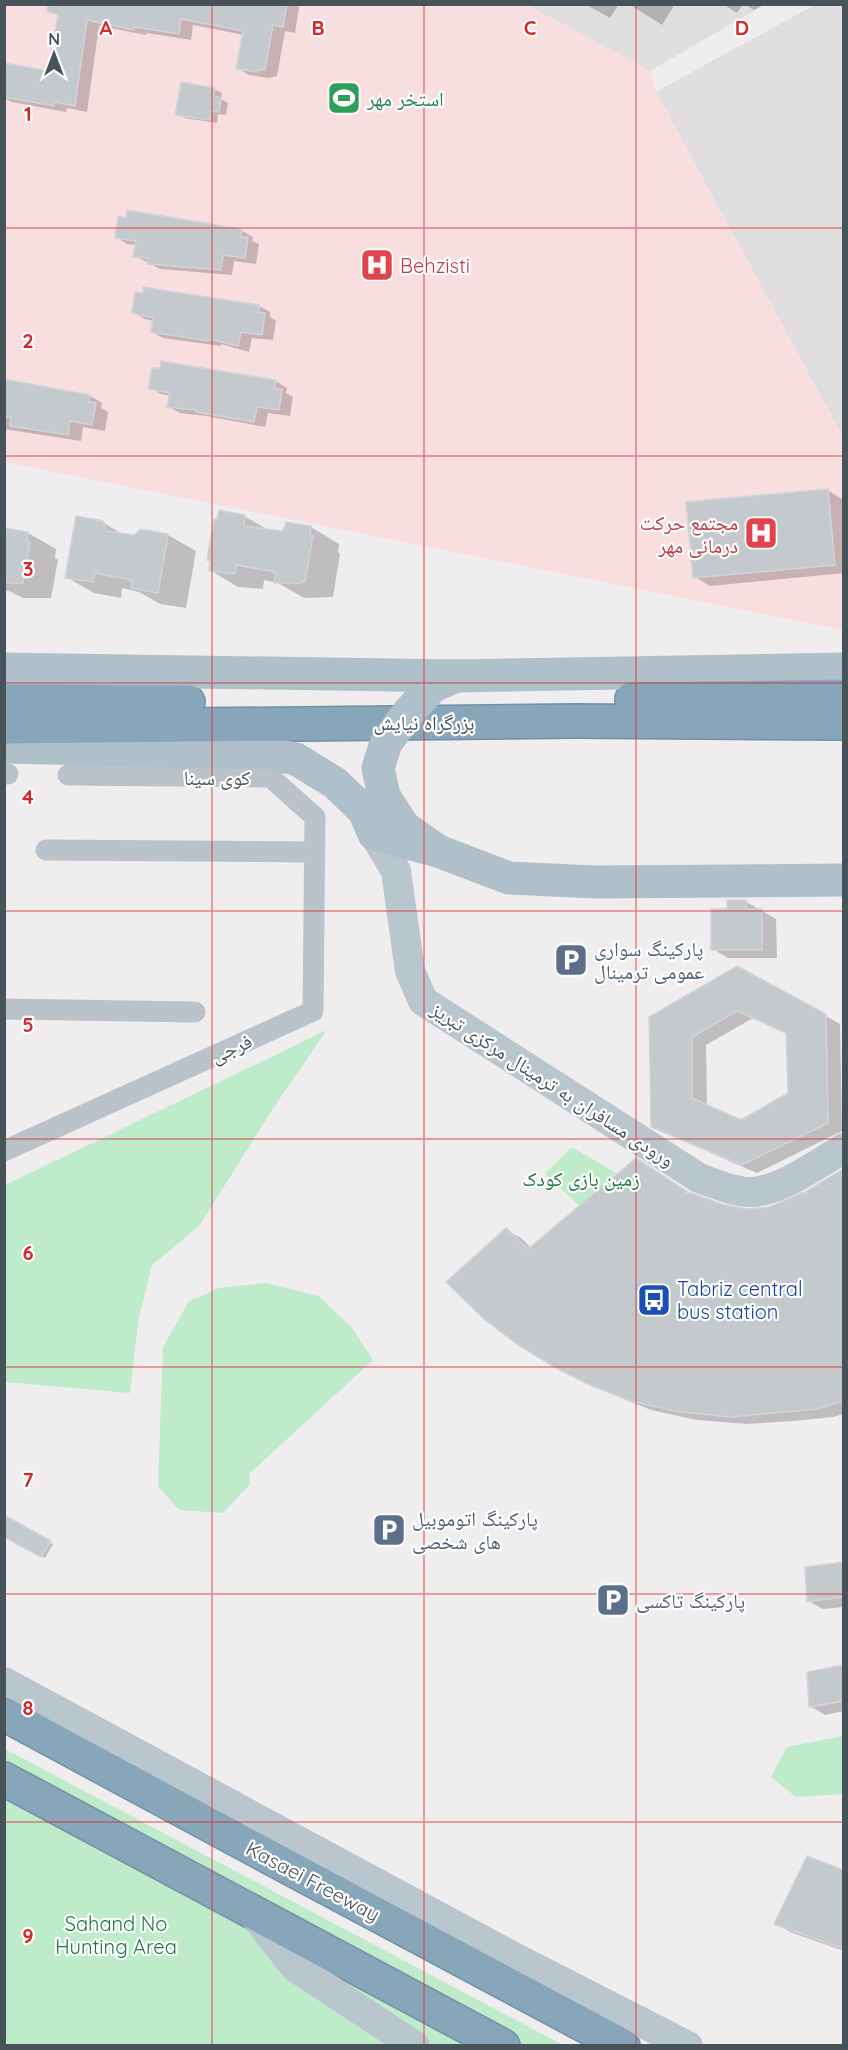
<svg xmlns="http://www.w3.org/2000/svg" width="848" height="2050" font-family="Quicksand,'Noto Naskh Arabic',sans-serif">
  <style>
    .education { fill: #e1dedf }
    .medical { fill: #f9dee0 }
    .green { fill: #beebca }
    .shadow { fill: #0003; fill-rule: evenodd }
    .building { fill: #c4c9cd; stroke: #d2d4d8; stroke-width: 1.5; fill-rule: evenodd }
    .lines { fill: none; stroke-linecap: round; stroke-linejoin: round }
    .highway-casing { stroke: #7391a5; stroke-width: 36 }
    .street { stroke: #bac3c9; stroke-width: 21 }
    .secondary { stroke: #bac6ce; stroke-width: 30 }
    .primary { stroke: #afc0ca; stroke-width: 33 }
    .highway { stroke: #88a6b9; stroke-width: 33 }
    .primary-bridge { stroke: #afc0ca; stroke-width: 33 }
    .grid { fill: none; stroke: #d62828; stroke-width: 1.5; stroke-opacity: 0.55 }
    .labels { text-anchor: middle; dominant-baseline: central; stroke-width: 4.5; stroke-linejoin: round; paint-order: stroke }
    .leisure-label { font-size: 20px; fill: #27864d; stroke: #fff; text-anchor: start }
    .health-label { font-size: 20px; fill: #be3a42; stroke: #fff; text-anchor: start }
    .street-label { font-size: 20px; fill: #475359; stroke: #fff }
    .service-label { font-size: 20px; fill: #4e5e75; stroke: #fff; text-anchor: start }
    .park-label { font-size: 20px; fill: #1d753e; stroke: #fff }
    .transit-label { font-size: 20px; fill: #164399; stroke: #fff; text-anchor: start }
    .grid-label { font-size: 20px; text-anchor: middle; font-weight: bold; fill: #d62828; stroke: #fff; stroke-width: 4.5; stroke-linejoin: round; paint-order: stroke }
  </style>
  <rect width="100%" height="100%" fill="#f0edee"/>
  <!-- education -->
  <path class="education" d="M527,5H764L650,71Z
    M814,5H843V437L656,92Z"/>
  <!-- medical -->
  <path class="medical" d="M4,5H527L650,71L656,92L843,437V630L5,462Z"/>
  <!-- green -->
  <path class="green" d="M327,1030L276,1104L199,1226L152,1265L138,1322L130,1393L5,1382V1185Z
    M572,1147L616,1173L583,1209L545,1174Z
    M266,1283L319,1296L352,1328L373,1360L249,1474L250,1484L223,1513L179,1510L158,1486L163,1347L189,1301L219,1288Z
    M843,1736V1794L796,1797L771,1777L787,1747Z
    M5,1749L563,2045H5Z"/>
  <!-- shadow -->
  <path class="shadow" d="M61,4H294L299,7L295,33L285,31L277,76L269,78L249,75L237,68L244,35L193,25L191,40L147,33L146,35L99,26L87,112L67,108L66,112L12,102L4,98V65L50,73Z
    M585,4H619L610,18Z
    M629,4H675L662,25Z
    M723,4H743L737,13Z
    M744,4H765L754,10Z
    M214,89L222,93L221,99L228,103L226,115L218,114L217,123L184,118L177,114Z
    M242,231L253,237L252,241L259,244L256,264L234,261L232,275L160,269L135,256L137,245L127,244L116,237Z
    M259,306L270,312V317L276,321L273,340L252,338L249,352L221,344V346L163,338L152,332L154,321L145,319L134,313Z
    M4,381L90,396L102,403L101,408L108,412L105,431L83,427L81,441L4,429Z
    M276,381L287,388L286,393L293,397L290,416L268,413L265,427L206,416L180,413L169,407L171,396L161,394L150,388Z
    M827,490L842,499L844,573L710,586L695,577Z
    M244,516L270,531L284,533L311,527L339,544L338,552L340,554L333,597L304,598L278,583L264,580L263,589L238,587L210,570Z
    M102,522L124,535L135,537L142,531L168,535L196,551L186,608L160,604L139,592L122,588L121,598L94,593L66,577Z
    M4,529L28,533L56,549L55,558L58,560L51,598H23L11,592L4,590Z
    M745,901L776,919L777,958H728L713,949L728,910Z
    M737,967L840,1024L842,1131L757,1173L667,1134L652,1126L651,1017ZM753,1018L787,1034L790,1094L741,1121L707,1106L706,1045Z
    M651,1169L694,1196L721,1206L747,1211L769,1208L813,1195L807,1192L844,1170V1414L833,1417L793,1421L747,1424L697,1420L651,1410L609,1393L573,1376L506,1230L521,1238L531,1248Z
    M4,1517L53,1544L45,1558L4,1535Z
    M844,1564V1607L823,1609L808,1601L806,1568Z
    M844,1667V1711L825,1715L810,1706L808,1673Z
    M807,1858L844,1872V1951L790,1932L776,1923Z"/>
  <!-- building -->
  <path class="building" d="M48,4H287L283,27L273,25L265,70H258L257,72L236,69L243,31L181,19L179,34L134,27V30L87,20L75,106L55,102L54,106L4,97V63L48,71L58,14L47,12Z
    M181,82L215,88L214,96L221,98L219,112L211,111L210,120L175,115Z
    M127,210L242,229L241,237H248L245,258L223,255L221,270L147,264L148,258L133,257L136,241L115,238L118,216L126,218Z
    M143,287L259,305V312L265,313L262,335L241,332L238,346L210,339L209,341L151,332L153,318L132,313L135,292L143,293Z
    M161,361L276,380L275,389H282L279,410L257,407L254,422L196,412V410L167,407L170,393L148,389L152,368H160Z
    M4,379L90,395L89,402L96,403L92,425L70,421L68,435L10,426L11,417H4Z
    M828,489L835,565L693,578L686,502Z
    M219,510L245,515L244,526L283,531L286,522L311,526L310,536H313L305,581L301,583H274L276,572L236,565L235,574L209,571L210,561L207,560L214,519H217Z
    M76,516L103,521L106,531L134,535L141,529L168,534L158,593L131,588L132,580L94,573L93,582L65,578Z
    M4,528L28,532L27,542H30L23,583H4Z
    M727,900H746V909H762V950H711V909H727Z
    M737,966L826,1014L828,1123L742,1165L651,1127L649,1017ZM737,1011L786,1033L788,1093L741,1120L692,1098V1037Z
    M636,1158L688,1192L685,1193H692L721,1204L747,1209L769,1207L801,1193H808L805,1192L843,1169V1401L817,1409L731,1417L681,1412L635,1402L592,1386L556,1368L518,1345L484,1319L446,1282L506,1228L528,1249Z
    M4,1515L51,1541L41,1557L4,1537Z
    M843,1562V1597L807,1602L805,1567Z
    M843,1665V1701L809,1707L807,1672Z
    M807,1856L843,1870V1949L774,1924Z"/>
  <g class="lines">
    <defs>
      <path id="highway" d="M632,699L844,696
        M4,701L188,702
        M4,727L576,721L844,723
        M4,1714L284,1865L623,2046
        M4,1779L503,2046"/>
    </defs>
    <!-- highway casing -->
    <use href="#highway" class="highway-casing"/>
    <!-- street -->
    <path class="street" d="M4,774H8
      M46,850L314,852
      M4,1009L195,1012
      M4,1151L313,1011L315,817L270,777L68,775"/>
    <!-- secondary -->
    <path class="secondary" d="M374,834L396,871L410,971L423,1001L699,1178C716,1184 736,1193 754,1192C783,1189 819,1163 844,1148
      M4,1682L506,1953L688,2046
      M252,1912L295,1967L415,2046"/>
    <!-- primary -->
    <path class="primary" d="M4,669L456,676L844,669
      M4,747L262,753L296,759L335,783L364,811L374,834L438,851L509,878L595,882L844,880"/>
    <!-- highway -->
    <use href="#highway" class="highway"/>
    <!-- primary-bridge -->
    <path class="primary-bridge" d="M438,851L404,827L384,796L378,768L386,743L408,713L433,686L456,676"/>
  </g>
  <!-- grid -->
  <path class="grid" d="M212,4V2046M424,4V2046M636,4V2046M4,228H844M4,456H844M4,683H844M4,911H844M4,1139H844M4,1367H844M4,1594H844M4,1822H844"/>
  <!-- icons -->
  <defs>
    <symbol id="stadium-square" viewBox="-11 -11 22 22"><rect x="-9" y="-9" width="18" height="18" rx="4" fill="#2e9e5b" stroke="#fff"/><path d="M0-5a6.5 5 0 1 0 0 10a6.5 5 0 1 0 0-10ZM-3.5-1.8h7v3.6h-7Z" fill="#fff"/></symbol>
    <symbol id="hospital-square" viewBox="-11 -11 22 22"><rect x="-9" y="-9" width="18" height="18" rx="4" fill="#e0444e" stroke="#fff"/><path d="M-5-5h3v3.5h4V-5h3V5h-3V1.5h-4V5h-3Z" fill="#fff"/></symbol>
    <symbol id="parking-square" viewBox="-11 -11 22 22"><rect x="-9" y="-9" width="18" height="18" rx="4" fill="#5c6f8a" stroke="#fff"/><path d="M-3.5-5.5H1a3.5 3.5 0 0 1 0 7H-1V5.5H-3.5ZM-1-3.4V-.6H.8a1.4 1.4 0 0 0 0-2.8Z" fill="#fff"/></symbol>
    <symbol id="bus-square" viewBox="-11 -11 22 22"><rect x="-9" y="-9" width="18" height="18" rx="4" fill="#1a4fb4" stroke="#fff"/><path d="M-5-6H5V4H4V6H2V4H-2V6H-4V4H-5ZM-3.5-4V0h7V-4ZM-3.5 1.2v1.5H-2V1.2ZM2 1.2v1.5H3.5V1.2Z" fill="#fff"/></symbol>
  </defs>
  <g fill-rule="evenodd">
    <use href="#stadium-square" x="325" y="79" width="38" height="38"/>
    <use href="#hospital-square" x="358" y="246" width="38" height="38"/>
    <use href="#hospital-square" x="742" y="514" width="38" height="38"/>
    <use href="#parking-square" x="552" y="941" width="38" height="38"/>
    <use href="#bus-square" x="635" y="1281" width="38" height="38"/>
    <use href="#parking-square" x="370" y="1511" width="38" height="38"/>
    <use href="#parking-square" x="594" y="1581" width="38" height="38"/>
  </g>
  <g class="labels">
    <!-- leisure labels -->
    <g class="leisure-label">
      <text x="367" y="98">استخر مهر</text>
    </g>
    <!-- health labels -->
    <g class="health-label">
      <text x="400" y="265">Behzisti</text>
      <text x="738" y="522" text-anchor="end">مجتمع حرکت<tspan x="738" dy="23">درمانی مهر</tspan></text>
    </g>
    <!-- street labels -->
    <g class="street-label">
      <text x="424" y="722">بزرگراه نیایش</text>
      <text x="217" y="777">کوی سینا</text>
      <text transform="translate(231 1048) rotate(-24)">فرجی</text>
      <text transform="translate(553 1084) rotate(33)">ورودی مسافران به ترمینال مرکزی تبریز</text>
      <text transform="translate(313 1881) rotate(28)">Kasaei Freeway</text>
    </g>
    <!-- service labels -->
    <g class="service-label">
      <text x="594" y="948">پارکینگ سواری<tspan x="594" dy="23">عمومی ترمینال</tspan></text>
      <text x="412" y="1518">پارکینگ اتوموبیل<tspan x="412" dy="23">های شخصی</tspan></text>
      <text x="636" y="1600">پارکینگ تاکسی</text>
    </g>
    <!-- park labels -->
    <g class="park-label">
      <text x="581" y="1178">زمین بازی کودک</text>
      <text x="116" y="1923">Sahand No<tspan x="116" dy="23">Hunting Area</tspan></text>
    </g>
    <!-- transit labels -->
    <g class="transit-label">
      <text x="677" y="1288">Tabriz central<tspan x="677" dy="23">bus station</tspan></text>
    </g>
  </g>
  <g class="grid-label">
    <text x="106" y="35">A</text>
    <text x="318" y="35">B</text>
    <text x="530" y="35">C</text>
    <text x="742" y="35">D</text>
    <text x="28" y="121">1</text>
    <text x="28" y="348">2</text>
    <text x="28" y="576">3</text>
    <text x="28" y="804">4</text>
    <text x="28" y="1032">5</text>
    <text x="28" y="1260">6</text>
    <text x="28" y="1487">7</text>
    <text x="28" y="1715">8</text>
    <text x="28" y="1943">9</text>
  </g>
  <!-- border -->
  <rect width="848" height="2050" fill="none" stroke="#475359" stroke-width="12"/>
  <!-- north arrow -->
  <g transform="translate(54 54)" stroke="#ffffff" stroke-width="4.5" paint-order="stroke">
  <path d="M0-4.5L10 22L0 15L-10 22Z" fill="#475359"/>
  <text y="-9" font-size="16" font-weight="bold" text-anchor="middle" fill="#475359">N</text>
  </g>
</svg>
